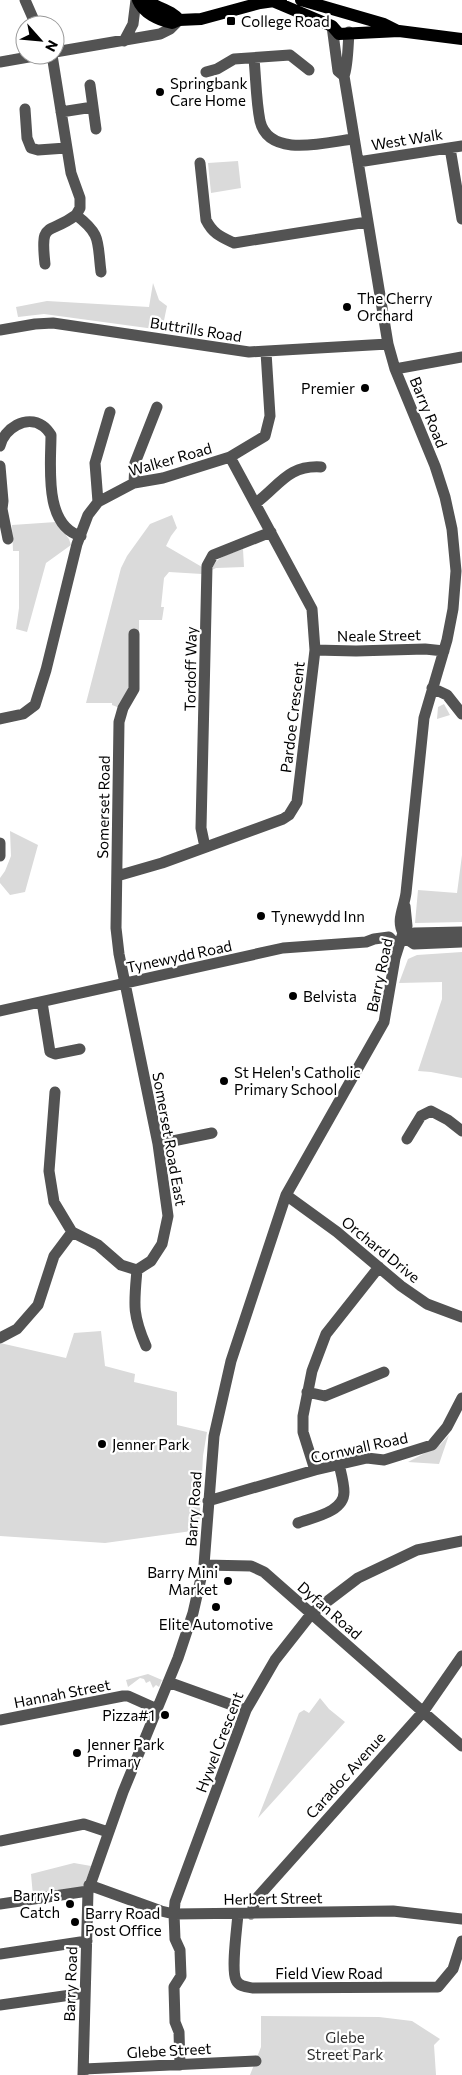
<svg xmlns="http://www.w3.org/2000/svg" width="462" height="2075" font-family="Commissioner,sans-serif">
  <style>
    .green { fill: #dadada }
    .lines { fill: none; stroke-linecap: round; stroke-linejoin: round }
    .minor { stroke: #535353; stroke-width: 11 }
    .major { stroke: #000; stroke-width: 12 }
    .poi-dot { fill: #000; stroke: #fff; stroke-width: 2 }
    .labels { text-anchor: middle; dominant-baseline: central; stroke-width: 4.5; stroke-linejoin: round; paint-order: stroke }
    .poi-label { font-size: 15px; fill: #000; stroke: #fff; text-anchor: start }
    .street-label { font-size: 15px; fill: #000; stroke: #fff }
    .park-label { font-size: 15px; fill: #313131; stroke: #fff }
  </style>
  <rect width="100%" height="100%" fill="#fff"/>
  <!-- green -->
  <path class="green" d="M238,161L241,188L211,193L208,163Z
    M153,283L159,300L167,306L162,330L44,314L18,317L16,307L47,301L149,307Z
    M172,515L177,528L171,536L166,546L202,567V574L169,572L164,578L161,607H164L162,620H139V631H132L133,679L120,708L112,705V703H86L121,568L127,556L150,524Z
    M56,522L69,539L71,545L46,563L27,632L16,629L19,608V551H13L12,525Z
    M243,549L244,567L216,568L212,570C215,556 231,554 243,549Z
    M444,704L450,715L437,719L438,707Z
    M10,831L38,845L25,892L10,895L0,883V878L5,871L11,856Z
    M462,855V922L415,923L418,890L457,893Z
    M462,952V1078L431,1072L418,1071L442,999V982L399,983L408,959L417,955Z
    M101,1331L105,1366L135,1374L134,1382L177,1392V1425L207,1432L203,1456L199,1530L105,1543L0,1536V1343L66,1358L74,1333Z
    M449,1435L439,1464L408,1462L440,1445Z
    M148,1674L162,1680L159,1687L156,1685L153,1688L150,1681L146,1683L144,1679L140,1678L128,1687L126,1680Z
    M320,1698L329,1709L345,1722L258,1818L299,1713L304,1710L309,1713Z
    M74,1863L91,1866L83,1889L33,1896L31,1874Z
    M261,2016L379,2017L412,2021L440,2039L434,2045L436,2075H250L261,2047Z"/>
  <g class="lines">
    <!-- minor -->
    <path class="minor" d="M25,0L36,25
      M332,26L338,71L344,76
      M349,32C348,45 348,66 344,76L388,344L395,369L435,466L445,497L452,529L456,571L453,609L447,640L424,718L406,893C404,908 396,920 403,933
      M124,41L133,24L136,0
      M55,52L160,34L170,29L179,20
      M52,55L71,173L80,198V208L76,215C102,235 97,241 101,272
      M254,59C256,79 256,101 260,121C269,159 327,142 353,139
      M0,62L40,55
      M206,72L217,69L234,59L290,55L309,70
      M90,85L96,129
      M25,109L27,138L31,148L38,150L66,148
      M61,112L93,107
      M450,148L462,219
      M358,162L462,146
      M200,163L206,220C213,234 221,237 234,243L367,222
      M45,264C40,219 48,236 76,215
      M0,330L35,324L53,323L249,352L388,344
      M395,369L462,357
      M0,446C4,429 26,414 43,426C46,428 49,432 51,435C51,464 43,526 81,536
      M0,466L3,501L2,509L8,539
      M134,483L135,463L157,407
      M98,502L95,463L110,412
      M256,503C280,485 288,465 321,467
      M134,634V689L123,708L119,722L116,928L119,954L158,1144L168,1216L162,1244L151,1261L137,1270C134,1304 132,1314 146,1346
      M315,650L356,651L425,649L444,651
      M432,688L447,695L462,714
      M0,719L23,714L35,705L46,670L77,544L88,515L98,502L134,483L163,478L230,457L265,436L270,416L266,352
      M0,843V856
      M205,847L201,828L207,566L213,555L271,532
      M117,876L162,863L283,819L289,815L297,802L315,650L312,609L230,457
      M408,940L414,944L462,942
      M42,1002L50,1052L55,1054L80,1049
      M0,1011L283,948L366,942L374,939L389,937L394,942C403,942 408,940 414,933L462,932
      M407,1139L421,1116L431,1111L448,1120L462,1131
      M158,1144L212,1133
      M286,1195L337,1232L401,1286L427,1304L462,1317
      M72,1232L98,1245L121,1265L137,1270
      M0,1338L17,1329L38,1305L54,1256L72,1232L54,1202L49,1171L55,1092
      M307,1392L325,1396L384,1372
      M315,1470L303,1432V1416L312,1371L326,1334L379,1267
      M208,1501L315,1470L367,1458L384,1460L432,1445L447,1427L462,1398
      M298,1523C314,1517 344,1512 344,1492C344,1483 341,1473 339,1464
      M204,1565L251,1566L264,1572L462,1746
      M168,1682L246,1710
      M0,1720L123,1696H128L157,1709
      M0,1841L84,1824L108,1832
      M89,1885L161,1911L174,1914L393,1911L462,1919
      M0,1904L88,1891
      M238,1914C237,1927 231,1970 236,1980C239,1987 247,1987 253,1988L438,1987L453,1969L462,1941
      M251,1914L256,1899L423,1712L462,1656
      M0,1954L87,1941
      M0,2005L85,1993
      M180,2065L179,2032L175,2022L174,1987L181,1976L180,1950L175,1939L174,1914L175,1902L246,1710L275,1660L312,1613L358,1578L417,1550L462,1541
      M84,2069L256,2061
      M83,2075L88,1891L123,1792L178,1658L193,1613L204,1565L214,1436L231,1361L286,1195L384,1022L395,958L403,933L407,926L405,906"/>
    <!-- major -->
    <path class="major" d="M138,0C143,13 159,20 172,23L179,20L201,19L260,3L281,0
      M146,0C156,8 172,10 179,20
      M301,0L384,24L396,30
      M275,2L332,26L339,34L399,31L462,39"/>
  </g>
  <!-- markers -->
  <g class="poi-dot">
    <rect x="226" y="16" width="10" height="10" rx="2.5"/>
    <circle cx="160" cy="92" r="5"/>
    <circle cx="347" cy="307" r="5"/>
    <circle cx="365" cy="388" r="5"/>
    <circle cx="261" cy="916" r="5"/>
    <circle cx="293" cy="996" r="5"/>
    <circle cx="224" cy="1081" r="5"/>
    <circle cx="102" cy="1444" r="5"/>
    <circle cx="228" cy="1581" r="5"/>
    <circle cx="216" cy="1607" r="5"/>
    <circle cx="165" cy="1715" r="5"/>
    <circle cx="77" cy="1753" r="5"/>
    <circle cx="70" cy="1904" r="5"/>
    <circle cx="75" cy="1922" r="5"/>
  </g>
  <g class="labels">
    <!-- poi labels -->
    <g class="poi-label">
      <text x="241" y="21">College Road</text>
      <text x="170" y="83">Springbank<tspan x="170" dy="17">Care Home</tspan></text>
      <text x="357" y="298">The Cherry<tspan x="357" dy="17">Orchard</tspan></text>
      <text x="355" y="388" text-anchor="end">Premier</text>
      <text x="271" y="916">Tynewydd Inn</text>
      <text x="303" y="996">Belvista</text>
      <text x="234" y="1072">St Helen's Catholic<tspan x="234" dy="17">Primary School</tspan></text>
      <text x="112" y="1444">Jenner Park</text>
      <text x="218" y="1572" text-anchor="end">Barry Mini<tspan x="218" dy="17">Market</tspan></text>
      <text x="216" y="1624" text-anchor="middle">Elite Automotive</text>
      <text x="155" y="1715" text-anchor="end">Pizza#1</text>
      <text x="87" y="1744">Jenner Park<tspan x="87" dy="17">Primary</tspan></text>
      <text x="60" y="1895" text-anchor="end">Barry's<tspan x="60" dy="17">Catch</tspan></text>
      <text x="85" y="1913">Barry Road<tspan x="85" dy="17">Post Office</tspan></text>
    </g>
    <!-- street labels -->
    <g class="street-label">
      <text transform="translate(407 139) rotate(-9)">West Walk</text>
      <text transform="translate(196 329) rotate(9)">Buttrills Road</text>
      <text transform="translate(429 412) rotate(68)">Barry Road</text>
      <text transform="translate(170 459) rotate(-16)">Walker Road</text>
      <text transform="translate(379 635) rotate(-1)">Neale Street</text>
      <text transform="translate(190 669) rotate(-89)">Tordoff Way</text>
      <text transform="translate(292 717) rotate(-83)">Pardoe Crescent</text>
      <text transform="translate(103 807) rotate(-89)">Somerset Road</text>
      <text transform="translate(179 956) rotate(-12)">Tynewydd Road</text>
      <text transform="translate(379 975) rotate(-78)">Barry Road</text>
      <text transform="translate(170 1139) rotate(80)">Somerset Road East</text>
      <text transform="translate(381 1249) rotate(39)">Orchard Drive</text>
      <text transform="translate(359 1447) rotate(-12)">Cornwall Road</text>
      <text transform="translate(193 1509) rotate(-86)">Barry Road</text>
      <text transform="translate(330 1610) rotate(41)">Dyfan Road</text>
      <text transform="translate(62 1693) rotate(-11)">Hannah Street</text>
      <text transform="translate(219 1742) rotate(-69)">Hywel Crescent</text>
      <text transform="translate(345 1775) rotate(-48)">Caradoc Avenue</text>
      <text transform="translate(273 1898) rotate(-1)">Herbert Street</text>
      <text x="329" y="1973">Field View Road</text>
      <text transform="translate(70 1984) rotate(-88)">Barry Road</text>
      <text transform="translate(169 2050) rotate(-3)">Glebe Street</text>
    </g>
    <!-- park labels -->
    <g class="park-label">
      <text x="345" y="2037">Glebe<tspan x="345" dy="17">Street Park</tspan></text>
    </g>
  </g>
  <!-- north arrow -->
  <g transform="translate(40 40) rotate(117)"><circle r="24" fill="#ffffff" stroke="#999999"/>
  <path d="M0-4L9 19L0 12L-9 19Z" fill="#000000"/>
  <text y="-8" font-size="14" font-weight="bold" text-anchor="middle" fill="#000000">N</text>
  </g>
</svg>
